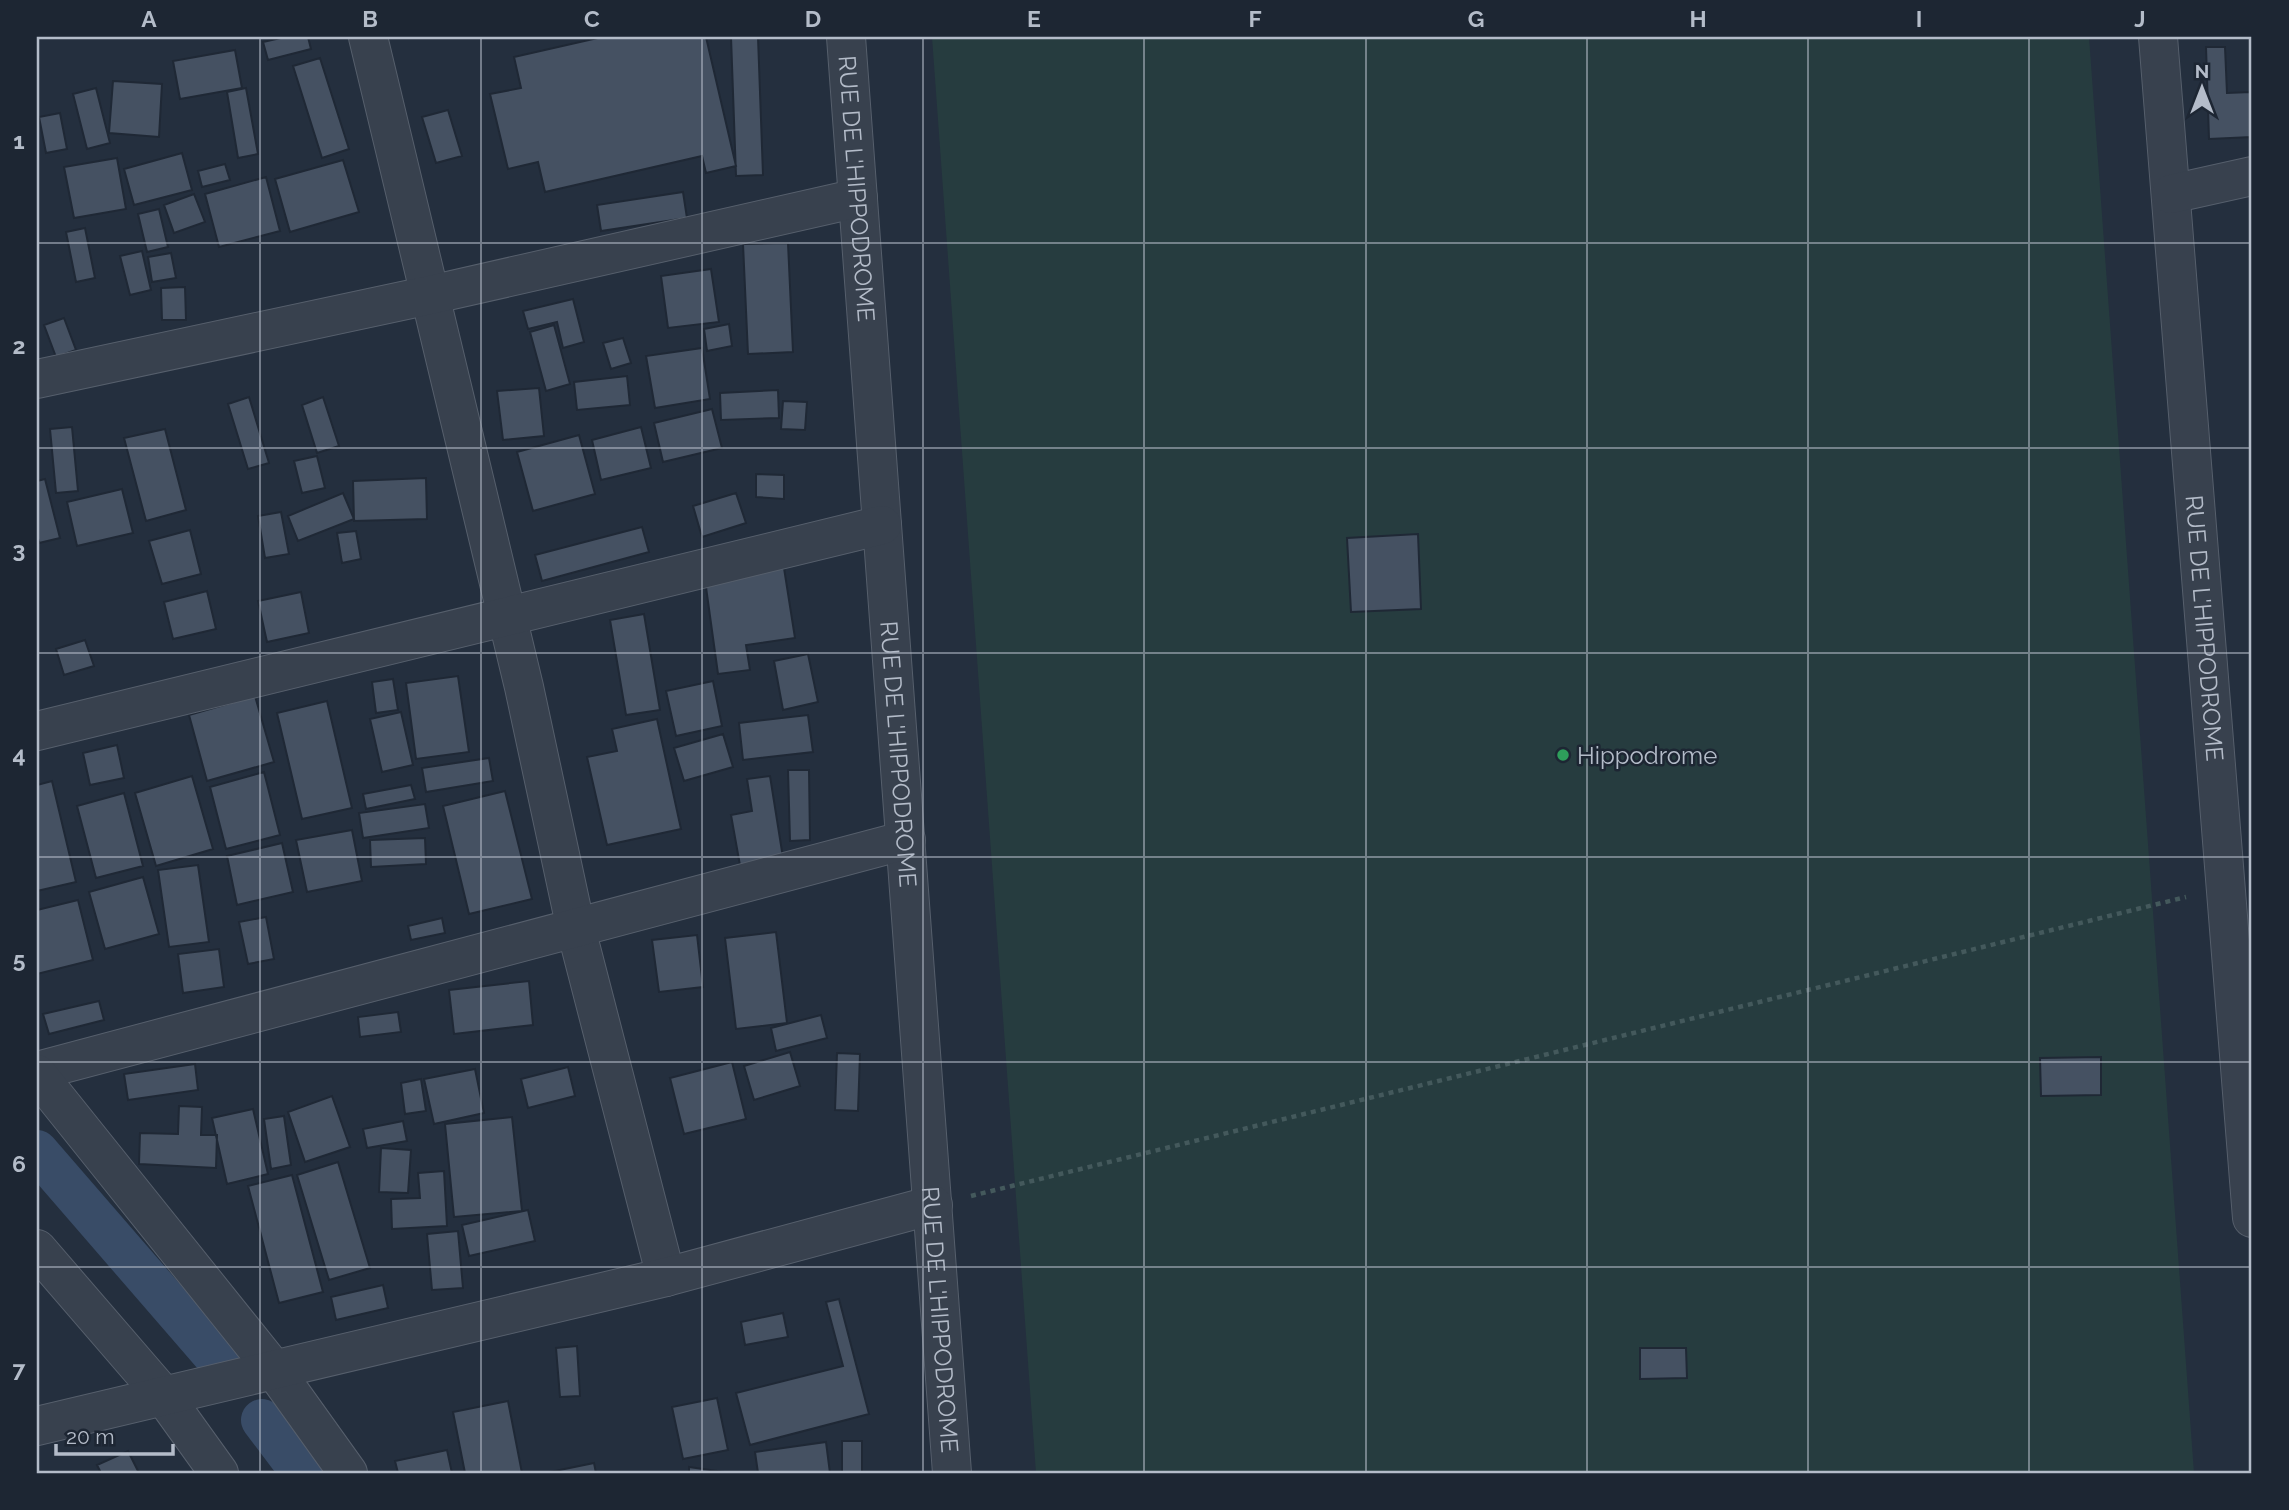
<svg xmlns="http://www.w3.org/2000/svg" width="2289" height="1510" font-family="Raleway,sans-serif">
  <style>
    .green { fill: #263c3f }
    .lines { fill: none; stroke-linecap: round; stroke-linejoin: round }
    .canal { stroke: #394c67; stroke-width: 42 }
    .building { fill: #455162; stroke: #1f2835; stroke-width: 2 }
    .street-casing { stroke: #565f6c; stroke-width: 40 }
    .path { stroke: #44595c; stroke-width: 4.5; stroke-dasharray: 5 5; stroke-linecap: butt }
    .street { stroke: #38414e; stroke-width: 38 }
    .grid { fill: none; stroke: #b4bcc9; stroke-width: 2; stroke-opacity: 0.55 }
    .leisure-dot { fill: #2e9e5b; stroke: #1d2633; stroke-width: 2.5 }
    .labels { text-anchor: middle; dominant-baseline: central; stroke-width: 5; stroke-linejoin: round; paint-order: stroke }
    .street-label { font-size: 24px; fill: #b4bcc9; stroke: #1d2633 }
    .poi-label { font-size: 24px; fill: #b4bcc9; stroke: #1d2633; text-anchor: start }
    .neatline { fill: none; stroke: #b4bcc9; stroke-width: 2.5 }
    .grid-label { font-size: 23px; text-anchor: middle; font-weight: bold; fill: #b4bcc9 }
  </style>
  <rect width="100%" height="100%" fill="#242f3e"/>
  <!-- green -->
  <path class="green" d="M932,37H2089L2194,1473H1036Z"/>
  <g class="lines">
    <!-- canal -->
    <path class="canal" d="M37,1151L218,1360
      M262,1420L302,1473"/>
  </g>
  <!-- building -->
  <path class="building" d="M285,37H308L311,49L268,60L263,42Z
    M602,37H706L736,166L706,173L702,156L545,192L538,162L508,169L490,94L521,88L514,57Z
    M731,37H758L763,175L736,176Z
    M2206,47H2225L2227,93L2251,92L2252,137L2209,139Z
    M235,50L242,88L180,99L173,61Z
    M320,58L349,149L322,158L293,66Z
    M113,81L162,84L159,137L109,133Z
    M96,88L110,143L87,149L73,94Z
    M246,88L258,154L238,158L227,92Z
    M448,110L462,156L436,163L422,117Z
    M60,113L67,149L46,153L39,117Z
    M182,153L192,190L134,205L124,169Z
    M117,158L126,209L74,218L64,167Z
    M343,160L359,212L290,232L275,179Z
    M225,164L230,180L202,187L198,171Z
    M266,177L280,231L219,247L205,194Z
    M683,192L687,218L601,231L597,205Z
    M194,194L205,222L174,233L164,205Z
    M159,209L168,247L147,252L138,214Z
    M85,228L95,278L76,282L66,232Z
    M788,243L793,352L748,354L743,244Z
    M142,251L151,290L130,295L120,256Z
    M171,253L176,278L152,282L148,257Z
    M711,269L719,322L668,328L661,276Z
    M185,287L186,320H162L161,288Z
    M573,299L584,342L563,348L557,322L528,329L523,311Z
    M64,318L76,350L56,357L44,325Z
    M729,324L732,346L707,351L704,329Z
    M554,325L570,384L546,391L530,332Z
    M623,338L631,363L611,369L603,343Z
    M702,348L710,399L655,408L646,356Z
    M627,376L630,405L577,410L574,382Z
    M539,388L544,436L503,440L497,391Z
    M778,390L779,418L721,420L720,393Z
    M249,397L269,463L248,469L228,404Z
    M323,397L339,446L317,453L302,405Z
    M783,401L807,402L805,430L781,429Z
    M712,409L722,448L663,462L654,423Z
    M72,427L78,491L56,493L50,429Z
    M641,427L651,468L601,480L592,440Z
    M165,429L186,510L146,521L124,438Z
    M579,435L595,494L533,511L517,452Z
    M317,456L325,488L302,493L294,461Z
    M756,474L784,475V499L756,497Z
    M426,478L427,519L354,521L353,481Z
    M45,479L60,538L39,543L37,534V481Z
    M122,489L133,533L77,546L67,502Z
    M343,493L354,519L298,541L288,516Z
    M736,493L746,523L702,537L693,506Z
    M281,512L289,554L265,558L258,516Z
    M642,527L649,552L542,581L535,555Z
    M190,530L201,574L162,584L149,541Z
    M356,531L361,559L342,563L337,533Z
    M1418,534L1421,609L1351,612L1347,538Z
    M784,568L795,638L746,645L750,670L718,674L705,580Z
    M207,591L216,629L173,639L164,602Z
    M301,592L309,633L267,642L258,601Z
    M644,614L660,710L626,715L610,620Z
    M85,640L94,666L64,675L56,649Z
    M808,654L818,702L783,710L774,661Z
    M458,676L469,752L416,759L406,683Z
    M393,679L398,710L376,713L372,682Z
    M713,681L722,726L676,736L666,691Z
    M255,696L274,762L207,781L189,715Z
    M327,701L352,808L302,819L277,713Z
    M401,712L413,765L382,772L370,719Z
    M808,715L813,752L743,760L739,723Z
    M657,719L681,829L607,845L587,757L617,751L612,729Z
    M723,734L733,767L684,781L674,748Z
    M117,745L124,778L90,785L83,753Z
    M489,758L493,781L426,792L422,768Z
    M788,770H809L810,840L790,841Z
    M264,772L280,835L226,849L210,787Z
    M192,776L213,849L156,866L135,793Z
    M770,776L784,864L741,871L731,815L752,811L747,779Z
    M52,781L76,882L37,891V785Z
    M411,785L415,799L366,809L363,794Z
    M505,791L532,899L469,914L443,806Z
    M124,793L143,866L96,878L77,806Z
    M425,804L429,828L363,838L359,813Z
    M352,830L362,881L307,892L296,840Z
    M425,838L426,864L371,867L370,840Z
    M282,843L293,892L237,905L227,856Z
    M198,865L209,942L169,947L158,870Z
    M143,877L159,934L105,949L89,892Z
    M78,900L93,960L37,974V910Z
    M266,917L274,959L248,964L239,922Z
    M442,918L445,933L411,940L408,926Z
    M776,932L787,1023L736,1029L725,938Z
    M697,935L703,987L659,992L652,940Z
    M219,949L224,987L183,993L178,954Z
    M529,981L533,1025L454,1034L449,990Z
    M99,1001L104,1020L49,1034L43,1014Z
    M398,1012L401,1032L360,1037L358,1017Z
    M821,1015L827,1038L776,1051L771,1028Z
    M790,1052L800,1086L754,1100L744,1066Z
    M837,1053L860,1054L858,1111L835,1110Z
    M2101,1057V1095L2041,1096L2040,1058Z
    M732,1062L746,1119L684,1134L670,1078Z
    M195,1064L198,1090L128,1100L124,1074Z
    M568,1067L575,1096L528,1108L521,1079Z
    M475,1069L484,1113L434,1124L424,1079Z
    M421,1079L426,1111L405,1114L401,1083Z
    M332,1096L350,1147L305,1162L288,1112Z
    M179,1106L202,1107L201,1135H217L216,1168L139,1164L140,1133L178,1134Z
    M253,1109L268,1174L227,1184L212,1118Z
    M284,1116L291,1165L271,1169L264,1119Z
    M512,1117L522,1211L454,1217L445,1124Z
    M403,1121L407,1141L367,1148L363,1129Z
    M381,1148L411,1150L408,1193L379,1192Z
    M338,1162L370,1268L329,1280L297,1175Z
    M444,1171L447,1226L392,1229L391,1199L420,1198L418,1173Z
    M292,1175L323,1292L279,1303L248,1186Z
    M528,1210L535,1241L469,1256L462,1225Z
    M458,1231L463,1288L432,1290L427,1234Z
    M383,1285L388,1308L336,1320L331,1297Z
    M839,1299L869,1414L750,1445L736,1393L843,1366L826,1302Z
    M783,1313L788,1337L745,1345L741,1322Z
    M577,1346L580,1396L560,1397L556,1348Z
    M1640,1348H1686L1687,1378L1640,1379Z
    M717,1398L728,1450L683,1459L672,1407Z
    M508,1401L522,1473H465L453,1412Z
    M842,1441H862V1473H842Z
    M826,1442L830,1473H758L755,1452Z
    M447,1450L452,1473H398L395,1461Z
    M128,1451L139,1473H101L97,1465Z
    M594,1463L596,1473H545Z
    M689,1467L724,1472L689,1473Z"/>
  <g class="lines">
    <defs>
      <g id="street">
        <path d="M368,37L524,687L576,929L666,1277"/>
        <path id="s1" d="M846,37L952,1473"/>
        <path id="s2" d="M2158,37L2252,1218"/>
        <path d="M2171,194L2252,176"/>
        <path d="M37,379L430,295L858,198"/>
        <path d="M37,731L882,525"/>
        <path d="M37,1071L906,840"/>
        <path d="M37,1074L275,1371L348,1473"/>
        <path d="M37,1249L163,1395L219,1473"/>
        <path d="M37,1426L666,1277L933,1205"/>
      </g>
    </defs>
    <!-- street casing -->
    <use href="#street" class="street-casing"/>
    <!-- path -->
    <path class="path" d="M971,1196L2186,897"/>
    <!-- street -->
    <use href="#street" class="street"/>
  </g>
  <!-- grid -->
  <path class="grid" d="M260,37V1473M481,37V1473M702,37V1473M923,37V1473M1144,37V1473M1366,37V1473M1587,37V1473M1808,37V1473M2029,37V1473M37,243H2252M37,448H2252M37,653H2252M37,857H2252M37,1062H2252M37,1267H2252"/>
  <!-- markers -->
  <circle class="leisure-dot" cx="1563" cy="755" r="7"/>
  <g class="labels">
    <!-- street labels -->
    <g class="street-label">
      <text stroke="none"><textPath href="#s1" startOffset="152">RUE DE L'HIPPODROME</textPath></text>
      <text stroke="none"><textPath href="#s2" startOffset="593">RUE DE L'HIPPODROME</textPath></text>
      <text stroke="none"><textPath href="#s1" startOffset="719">RUE DE L'HIPPODROME</textPath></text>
      <text stroke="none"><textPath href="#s1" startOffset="1286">RUE DE L'HIPPODROME</textPath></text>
    </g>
    <!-- poi labels -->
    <g class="poi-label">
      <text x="1577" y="755">Hippodrome</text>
    </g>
  </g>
  <!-- border -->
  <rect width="2289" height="1510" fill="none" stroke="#1d2633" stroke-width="77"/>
  <!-- north arrow -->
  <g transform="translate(2202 88)" stroke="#1d2633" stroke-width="5" paint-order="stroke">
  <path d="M0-5L12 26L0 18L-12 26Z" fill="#b4bcc9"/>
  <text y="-10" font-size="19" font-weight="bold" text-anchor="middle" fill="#b4bcc9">N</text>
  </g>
  <!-- scale -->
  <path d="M56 1444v10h117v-10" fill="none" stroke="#b4bcc9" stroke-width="3.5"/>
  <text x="66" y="1444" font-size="21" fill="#b4bcc9" stroke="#1d2633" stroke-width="5" paint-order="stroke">20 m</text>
  <rect x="38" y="38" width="2212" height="1434" class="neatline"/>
  <g class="grid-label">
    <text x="149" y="27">A</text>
    <text x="370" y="27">B</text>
    <text x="592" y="27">C</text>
    <text x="813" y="27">D</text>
    <text x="1034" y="27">E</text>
    <text x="1255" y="27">F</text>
    <text x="1476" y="27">G</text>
    <text x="1698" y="27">H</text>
    <text x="1919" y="27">I</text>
    <text x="2140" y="27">J</text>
    <text x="19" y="149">1</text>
    <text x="19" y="354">2</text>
    <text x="19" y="558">3</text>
    <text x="19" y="763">4</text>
    <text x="19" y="968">5</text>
    <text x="19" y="1172">6</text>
    <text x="19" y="1377">7</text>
  </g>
</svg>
